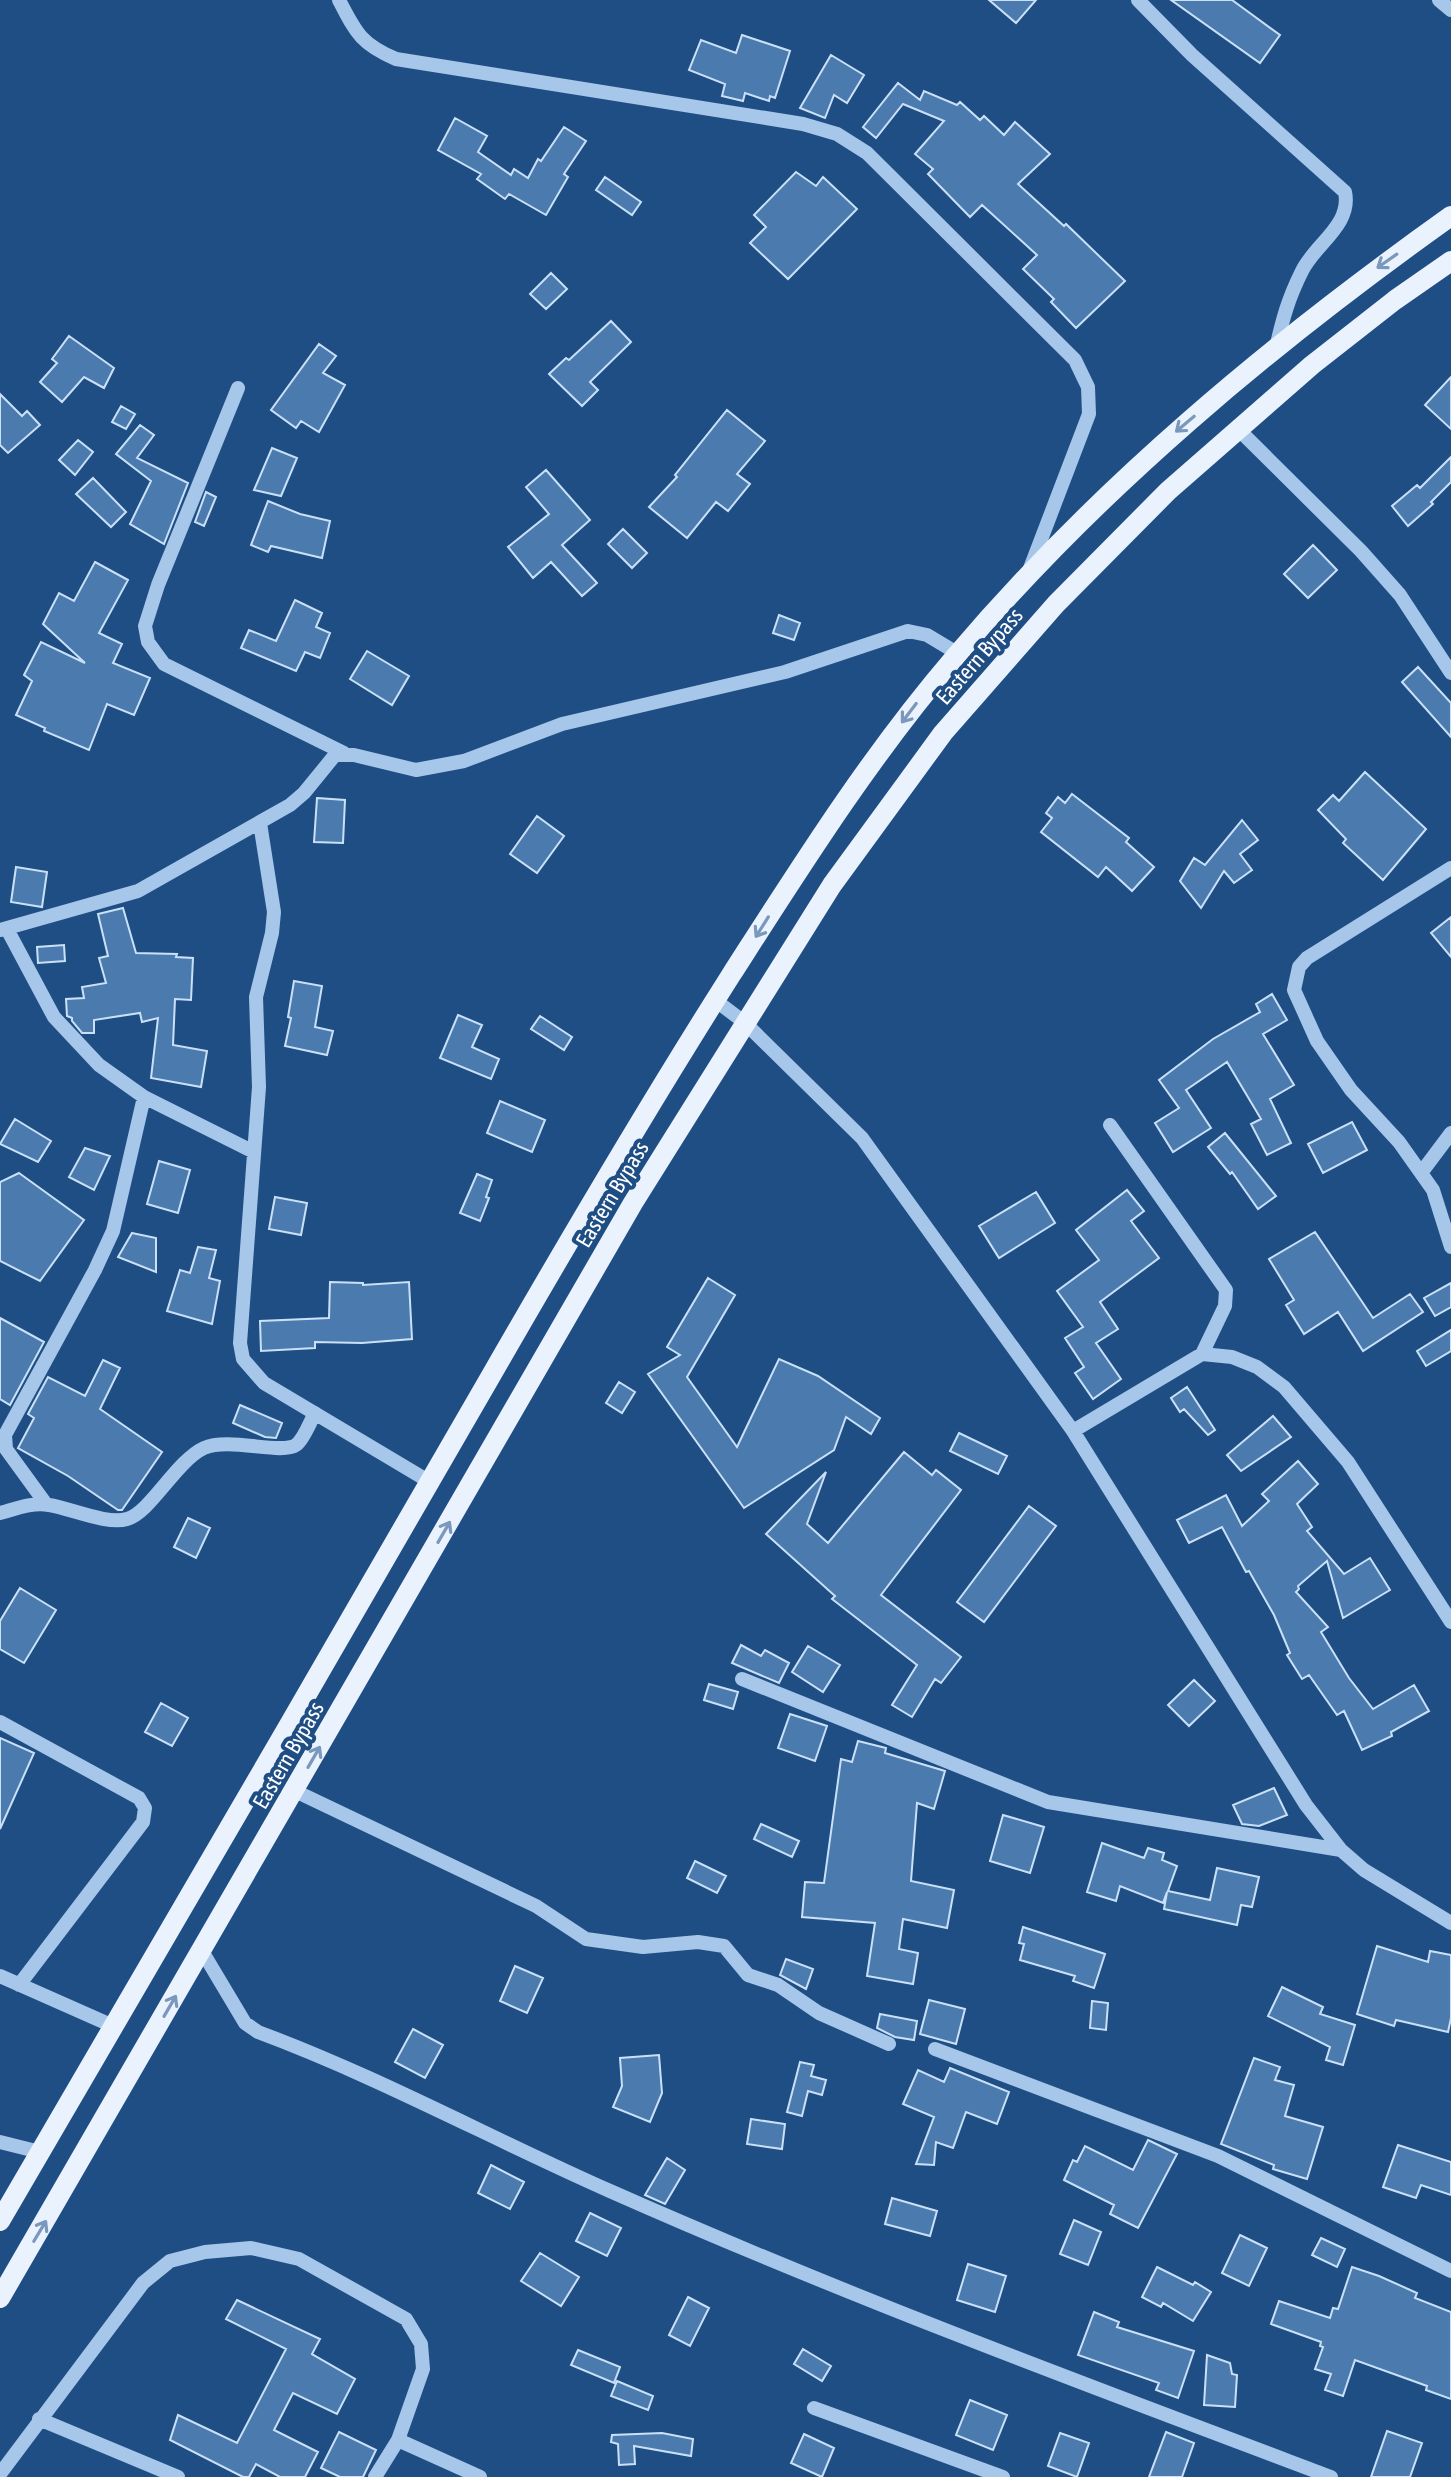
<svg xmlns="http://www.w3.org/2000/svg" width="1451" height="2477" font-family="'Asap Condensed',sans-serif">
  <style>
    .building { fill: #4b7bae; stroke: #cae0f7; stroke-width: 2 }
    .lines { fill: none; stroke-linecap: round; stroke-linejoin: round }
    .minor { stroke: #a6c7e9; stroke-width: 14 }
    .major { stroke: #eaf2fe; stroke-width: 20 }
    .oneway { stroke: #7a98bb }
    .labels { text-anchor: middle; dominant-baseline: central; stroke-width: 8; stroke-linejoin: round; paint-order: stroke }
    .street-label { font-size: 22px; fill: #fff; stroke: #1f4e84 }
  </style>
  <rect width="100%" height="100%" fill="#1f4e84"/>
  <!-- building -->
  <path class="building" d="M989,0H1036L1016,23Z
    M1171,0H1232L1280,35L1260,63Z
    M742,35L790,51L775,98L770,96L769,101L745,93L743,101L722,96L725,84L689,70L701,40L736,53Z
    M831,55L864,75L847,103L834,95L825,118L800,108Z
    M898,83L920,100L924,91L957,105L960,102L980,120L984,116L1004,135L1015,122L1050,154L1018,184L1064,226L1066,224L1125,281L1076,328L1051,302L1054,299L1023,269L1037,255L982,205L970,217L928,174L933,169L915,154L944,121L903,104L876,138L863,127Z
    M455,118L487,136L478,152L511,175L514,169L528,178L538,159L541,161L564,127L586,141L564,174L568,177L546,215L509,194L505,199L477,179L481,174L438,150Z
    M796,172L816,186L823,177L857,209L788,279L750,243L766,227L754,215Z
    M605,177L641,202L632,215L596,190Z
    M551,273L567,289L546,309L530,294Z
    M611,321L631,342L590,382L598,390L582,406L549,374L566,358L569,360Z
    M69,336L114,368L104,388L84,377L62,402L40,382L57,363L52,359Z
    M319,344L336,356L323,373L345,385L319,432L301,421L296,428L271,410Z
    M1451,377V429L1425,405Z
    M0,394L22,416L27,411L40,425L8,453L0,445Z
    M121,406L135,414L126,429L112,422Z
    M727,410L765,441L737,474L750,484L728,511L716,502L687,538L649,507L677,477L675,475Z
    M140,425L154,435L137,458L188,483L164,544L130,524L151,481L116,454Z
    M78,440L93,452L75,475L59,460Z
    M272,448L297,458L281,496L254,490Z
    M1451,457V482L1431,502L1433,504L1408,526L1392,506L1417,485L1420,488Z
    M546,470L590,520L562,545L597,583L582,596L551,562L533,578L508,547L549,514L526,487Z
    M93,478L126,512L111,527L76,494Z
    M206,492L216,497L204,526L195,522Z
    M268,501L300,514L330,521L322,558L271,546L268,552L251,545Z
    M623,529L647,553L632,568L608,544Z
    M1313,545L1337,570L1308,598L1284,574Z
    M95,562L128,580L99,633L122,644L113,663L150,678L134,715L107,704L89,750L44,731L45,728L16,715L32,681L24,675L41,642L85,663L43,624L59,593L74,601Z
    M295,600L322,613L316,627L330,633L320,658L305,652L296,671L241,648L249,630L276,641Z
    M779,615L800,623L794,640L773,633Z
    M367,651L409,676L392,705L350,679Z
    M1418,667L1451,703V737L1402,682Z
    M1365,772L1426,829L1383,880L1343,843L1346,839L1318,810L1333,795L1339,801Z
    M1072,794L1129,838L1126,842L1154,867L1132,891L1106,867L1098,877L1041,832L1052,818L1046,813L1058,797L1065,803Z
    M317,798L345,800L343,843L314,842Z
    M537,816L564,836L537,873L510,854Z
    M1242,820L1258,840L1240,854L1252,870L1234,883L1224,871L1201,908L1180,881L1194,858L1205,865Z
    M16,867L47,872L42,907L11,902Z
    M123,908L136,953L177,954L176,957L193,958L191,1000L175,999L173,1045L207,1051L201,1087L151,1078L158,1018L142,1022L140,1013L94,1020V1033H82L72,1021V1018L67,1016L66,999L84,998L82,987L106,983L99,958L108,956L98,914Z
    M1451,917V957L1431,933Z
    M64,945L65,961L38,963L37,947Z
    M294,981L322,986L315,1027L333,1031L327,1055L285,1046L291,1018L288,1017Z
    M1272,994L1287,1020L1263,1034L1294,1085L1270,1099L1291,1143L1267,1155L1251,1124L1261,1119L1227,1062L1186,1090L1211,1128L1173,1152L1155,1123L1179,1108L1159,1080L1213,1039L1260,1012L1256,1004Z
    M458,1015L482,1025L472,1047L499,1059L491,1079L440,1058Z
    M540,1016L572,1037L564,1050L531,1029Z
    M500,1101L545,1120L532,1152L487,1133Z
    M15,1119L51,1141L38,1162L0,1144Z
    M1352,1122L1367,1150L1323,1173L1308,1144Z
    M1225,1133L1276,1196L1258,1209L1232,1172L1230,1174L1208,1147Z
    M85,1148L110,1156L94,1190L69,1177Z
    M159,1161L190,1170L178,1213L147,1204Z
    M19,1173L84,1220L40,1281L0,1261V1182Z
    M477,1174L492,1180L486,1197L489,1198L480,1221L460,1213Z
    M1127,1190L1144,1211L1131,1221L1159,1258L1100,1302L1118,1329L1096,1343L1121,1379L1093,1399L1075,1373L1084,1367L1065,1338L1083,1327L1057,1291L1099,1260L1076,1230Z
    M1036,1192L1055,1223L999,1258L979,1226Z
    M275,1197L307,1203L301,1235L269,1229Z
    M1315,1232L1373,1318L1410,1294L1423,1312L1363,1351L1338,1312L1304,1334L1286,1305L1294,1300L1269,1259Z
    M132,1233L156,1238V1272L118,1257Z
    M198,1247L216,1250L209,1278L220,1281L212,1324L167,1311L180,1270L190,1273Z
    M708,1278L735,1295L687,1377L737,1447L779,1359L818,1376L880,1418L871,1434L846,1417L834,1450L744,1508L648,1374L680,1355L667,1347Z
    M330,1282L363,1283V1285L409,1282L412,1339L362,1343L315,1342V1348L261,1351L260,1321L329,1318Z
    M1451,1283V1307L1435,1316L1424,1298Z
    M0,1318L44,1342L10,1405L0,1399Z
    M1451,1330V1351L1426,1366L1417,1351Z
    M103,1360L120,1368L100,1409L162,1452L122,1510H118L68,1476L18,1448L34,1418L28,1414L48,1377L85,1396Z
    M619,1382L635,1392L622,1413L606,1403Z
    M1187,1387L1215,1430L1208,1435L1184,1409L1180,1412L1171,1398Z
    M240,1405L282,1423L276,1438L265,1437L233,1423Z
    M1273,1416L1291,1437L1241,1471L1227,1455Z
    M959,1433L1007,1456L998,1474L950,1451Z
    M904,1452L932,1475L936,1470L961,1490L881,1595L961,1657L941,1683L935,1679L912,1717L892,1705L917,1665L832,1599L835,1596L766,1534L826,1472L807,1524L828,1543Z
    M1298,1461L1318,1484L1297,1504L1312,1527L1307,1531L1344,1574L1370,1558L1390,1590L1343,1618L1327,1561L1298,1586L1299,1589L1296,1592L1328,1627L1321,1632L1349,1678L1373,1709L1414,1685L1429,1711L1391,1732L1392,1736L1362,1750L1344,1711L1337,1715L1309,1675L1302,1679L1287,1655L1290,1653L1274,1615L1249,1571L1246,1572L1222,1527L1189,1543L1177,1520L1226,1495L1242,1526L1269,1501L1262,1494Z
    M1029,1506L1056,1526L984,1622L957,1602Z
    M188,1518L210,1528L196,1558L174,1547Z
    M20,1588L56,1610L24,1663L0,1649V1621Z
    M741,1645L761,1656L765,1650L789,1663L779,1683L732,1663Z
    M808,1646L840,1665L823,1692L792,1672Z
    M1194,1680L1215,1701L1189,1726L1168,1705Z
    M709,1684L738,1692L733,1709L704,1700Z
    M161,1703L188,1718L172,1746L145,1732Z
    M790,1714L827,1726L815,1761L778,1748Z
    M0,1738L34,1753L0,1829Z
    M858,1741L886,1748L885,1753L945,1771L934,1809L917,1803L911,1881L954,1890L947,1928L903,1919L899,1949L918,1953L913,1984L867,1976L875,1923L802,1917L805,1882L824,1883L841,1759L852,1762Z
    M1274,1788L1287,1815L1259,1826L1242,1824L1233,1805Z
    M1003,1815L1044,1827L1030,1873L990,1861Z
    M761,1824L799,1841L792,1857L754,1839Z
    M1102,1843L1144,1858L1148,1848L1164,1853L1162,1860L1177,1866L1168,1891L1210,1900L1217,1868L1259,1877L1252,1907L1241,1905L1237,1925L1164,1909L1167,1892L1163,1903L1120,1886L1116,1901L1087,1892Z
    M695,1861L726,1876L717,1893L687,1878Z
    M1023,1927L1105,1954L1094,1988L1073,1981L1075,1976L1020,1960L1024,1944L1019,1943Z
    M1377,1946L1428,1962L1430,1951L1451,1955V2018L1448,2032L1396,2020L1394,2026L1357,2014Z
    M786,1959L813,1969L806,1989L780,1975Z
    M515,1966L543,1978L527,2013L500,2001Z
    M1282,1987L1323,2007L1320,2014L1355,2025L1343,2065L1326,2060L1330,2047L1268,2016Z
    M929,2000L965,2009L956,2044L920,2034Z
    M1092,2001L1108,2003L1106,2030L1090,2028Z
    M880,2014L917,2021L914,2040L895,2037L877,2028Z
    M413,2029L443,2045L425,2078L395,2062Z
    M659,2055L662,2093L650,2122L613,2107L622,2086L620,2058Z
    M1254,2058L1280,2067L1275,2080L1294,2085L1285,2116L1323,2127L1307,2179L1273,2169L1274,2165L1221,2144Z
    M800,2062L814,2065L811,2076L826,2080L822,2095L808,2091L802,2116L787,2112Z
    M950,2068L1009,2092L997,2124L966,2112L953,2148L936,2142L934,2165L916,2164L934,2117L903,2104L918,2070L944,2082Z
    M751,2119L785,2124L782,2149L747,2144Z
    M1148,2140L1177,2154L1138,2228L1110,2214L1114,2205L1064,2180L1073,2160L1077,2162L1085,2146L1133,2170Z
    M1398,2145L1451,2162V2195L1421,2185L1416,2198L1383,2187Z
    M667,2158L685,2170L665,2204L645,2195Z
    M491,2165L524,2182L510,2209L478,2193Z
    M892,2198L937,2211L930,2236L885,2224Z
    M590,2213L621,2228L607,2256L576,2241Z
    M1074,2220L1101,2232L1088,2265L1060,2254Z
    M1240,2235L1267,2248L1249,2286L1222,2273Z
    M1321,2238L1345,2249L1337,2267L1312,2255Z
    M540,2253L579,2277L561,2306L521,2281Z
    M968,2264L1006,2276L995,2312L957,2300Z
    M1157,2267L1193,2285L1195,2282L1211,2292L1193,2321L1163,2303L1161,2307L1142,2297Z
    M1352,2267L1379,2276L1417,2293L1415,2298L1451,2312V2399L1426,2390L1427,2386L1355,2360L1343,2396L1325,2390L1331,2374L1315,2369L1323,2347L1320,2346L1321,2342L1271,2324L1279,2301L1330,2318L1333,2308L1338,2309Z
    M688,2297L709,2308L690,2346L669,2335Z
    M237,2300L320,2339L312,2354L355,2379L337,2414L293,2393L274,2430L318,2452L305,2477H280L256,2464L249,2477H243L170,2440L178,2415L237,2443L286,2349L226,2319Z
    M1094,2312L1119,2322L1117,2327L1194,2351L1178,2398L1156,2390L1159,2383L1078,2355Z
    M803,2349L831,2366L822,2381L794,2364Z
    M578,2350L620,2367L614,2383L571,2365Z
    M1207,2355L1230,2363L1232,2374L1237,2375L1235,2407L1204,2405Z
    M617,2381L653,2396L648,2410L611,2396Z
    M970,2400L1007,2415L993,2450L956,2435Z
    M1387,2431L1422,2443L1410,2477H1371Z
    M339,2432L376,2450L363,2477H340L321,2468Z
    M1166,2432L1194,2443L1182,2477H1149Z
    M662,2433L693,2439L691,2456L634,2446L635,2464L619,2465L618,2444L611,2442L612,2435Z
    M1060,2433L1089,2443L1077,2477L1048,2466Z
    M804,2434L834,2448L822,2477L791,2463Z"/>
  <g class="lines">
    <!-- minor -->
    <path class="minor" d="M339,0C356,33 361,44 396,59L803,124L837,134L867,153L1075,360L1088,387L1089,414L1029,571
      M1138,0L1192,55L1345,192C1352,225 1315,244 1302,271C1288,299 1283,318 1276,348
      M1439,0L1451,10
      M238,388L158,585L145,626L148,642L164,664L344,753
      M1239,430L1361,551L1400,595L1451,673
      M260,823L274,912L272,933L256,997L259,1087L240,1343L243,1359L264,1383L430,1482
      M1451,868L1307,958L1299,967L1294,990L1317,1041L1351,1090L1399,1142L1433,1190L1451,1247
      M7,929L54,1017L99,1065L144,1097L254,1152
      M0,930L138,891L290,805L304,793L335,755H354L416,770L464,761L562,724L785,672L908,631L927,635L957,653
      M715,1000L744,1022L862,1138L1073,1431L1306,1805L1341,1850L1364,1870L1451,1923
      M1110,1125L1226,1290L1225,1306L1202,1354L1232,1357L1257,1367L1284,1387L1348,1462L1451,1622
      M1421,1173L1451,1133
      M1073,1431L1202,1354
      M46,1504L6,1449L5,1435L95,1270L113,1231L144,1097
      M0,1513C15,1509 32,1502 49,1505C70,1508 107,1525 127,1519C150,1513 176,1461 204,1448C229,1437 281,1455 296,1445C304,1439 310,1422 315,1413
      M742,1679L1048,1802L1341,1850
      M0,1722L139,1798L145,1808L143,1822L19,1985
      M295,1791L536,1906L586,1939L643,1947L698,1942L724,1946L748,1975L778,1985L819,2013L889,2044
      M202,1951L245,2023L258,2032C379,2077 492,2139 610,2191C847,2296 1089,2386 1331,2477
      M0,1976L113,2026
      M935,2049L1218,2156L1451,2271
      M0,2142L40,2152
      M814,2408L1003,2477
      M39,2419L178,2477
      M398,2440L480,2477
      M0,2474L143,2283L170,2261L205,2252L251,2248L299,2259L406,2319L421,2344L423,2369L398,2440L375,2477"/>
    <!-- major -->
    <path class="major" d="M0,2221C165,1939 329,1657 492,1374C569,1240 648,1106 731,975C801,866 870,756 955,657C1098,488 1271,344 1451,216
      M0,2298L633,1203L832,885L943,733L1056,604L1168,491L1312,365L1395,300L1451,261"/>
  </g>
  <!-- one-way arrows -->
  <defs><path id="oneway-shaft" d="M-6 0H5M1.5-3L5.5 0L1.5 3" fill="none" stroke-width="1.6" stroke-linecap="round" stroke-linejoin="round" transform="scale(2)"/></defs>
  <g class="oneway">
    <use href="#oneway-shaft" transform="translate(1387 261) rotate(145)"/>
    <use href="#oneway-shaft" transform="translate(1185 424) rotate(140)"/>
    <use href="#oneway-shaft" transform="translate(909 713) rotate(127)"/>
    <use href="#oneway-shaft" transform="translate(762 927) rotate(122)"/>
    <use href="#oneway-shaft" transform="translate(444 1532) rotate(-60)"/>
    <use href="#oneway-shaft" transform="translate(314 1757) rotate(-60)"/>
    <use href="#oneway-shaft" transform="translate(170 2006) rotate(-60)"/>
    <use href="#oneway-shaft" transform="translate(40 2231) rotate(-59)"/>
  </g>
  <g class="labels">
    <!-- street labels -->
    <g class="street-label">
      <text transform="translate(979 656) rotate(-49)">Eastern Bypass</text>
      <text transform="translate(612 1194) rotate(-59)">Eastern Bypass</text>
      <text transform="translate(288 1755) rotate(-60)">Eastern Bypass</text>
    </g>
  </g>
</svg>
